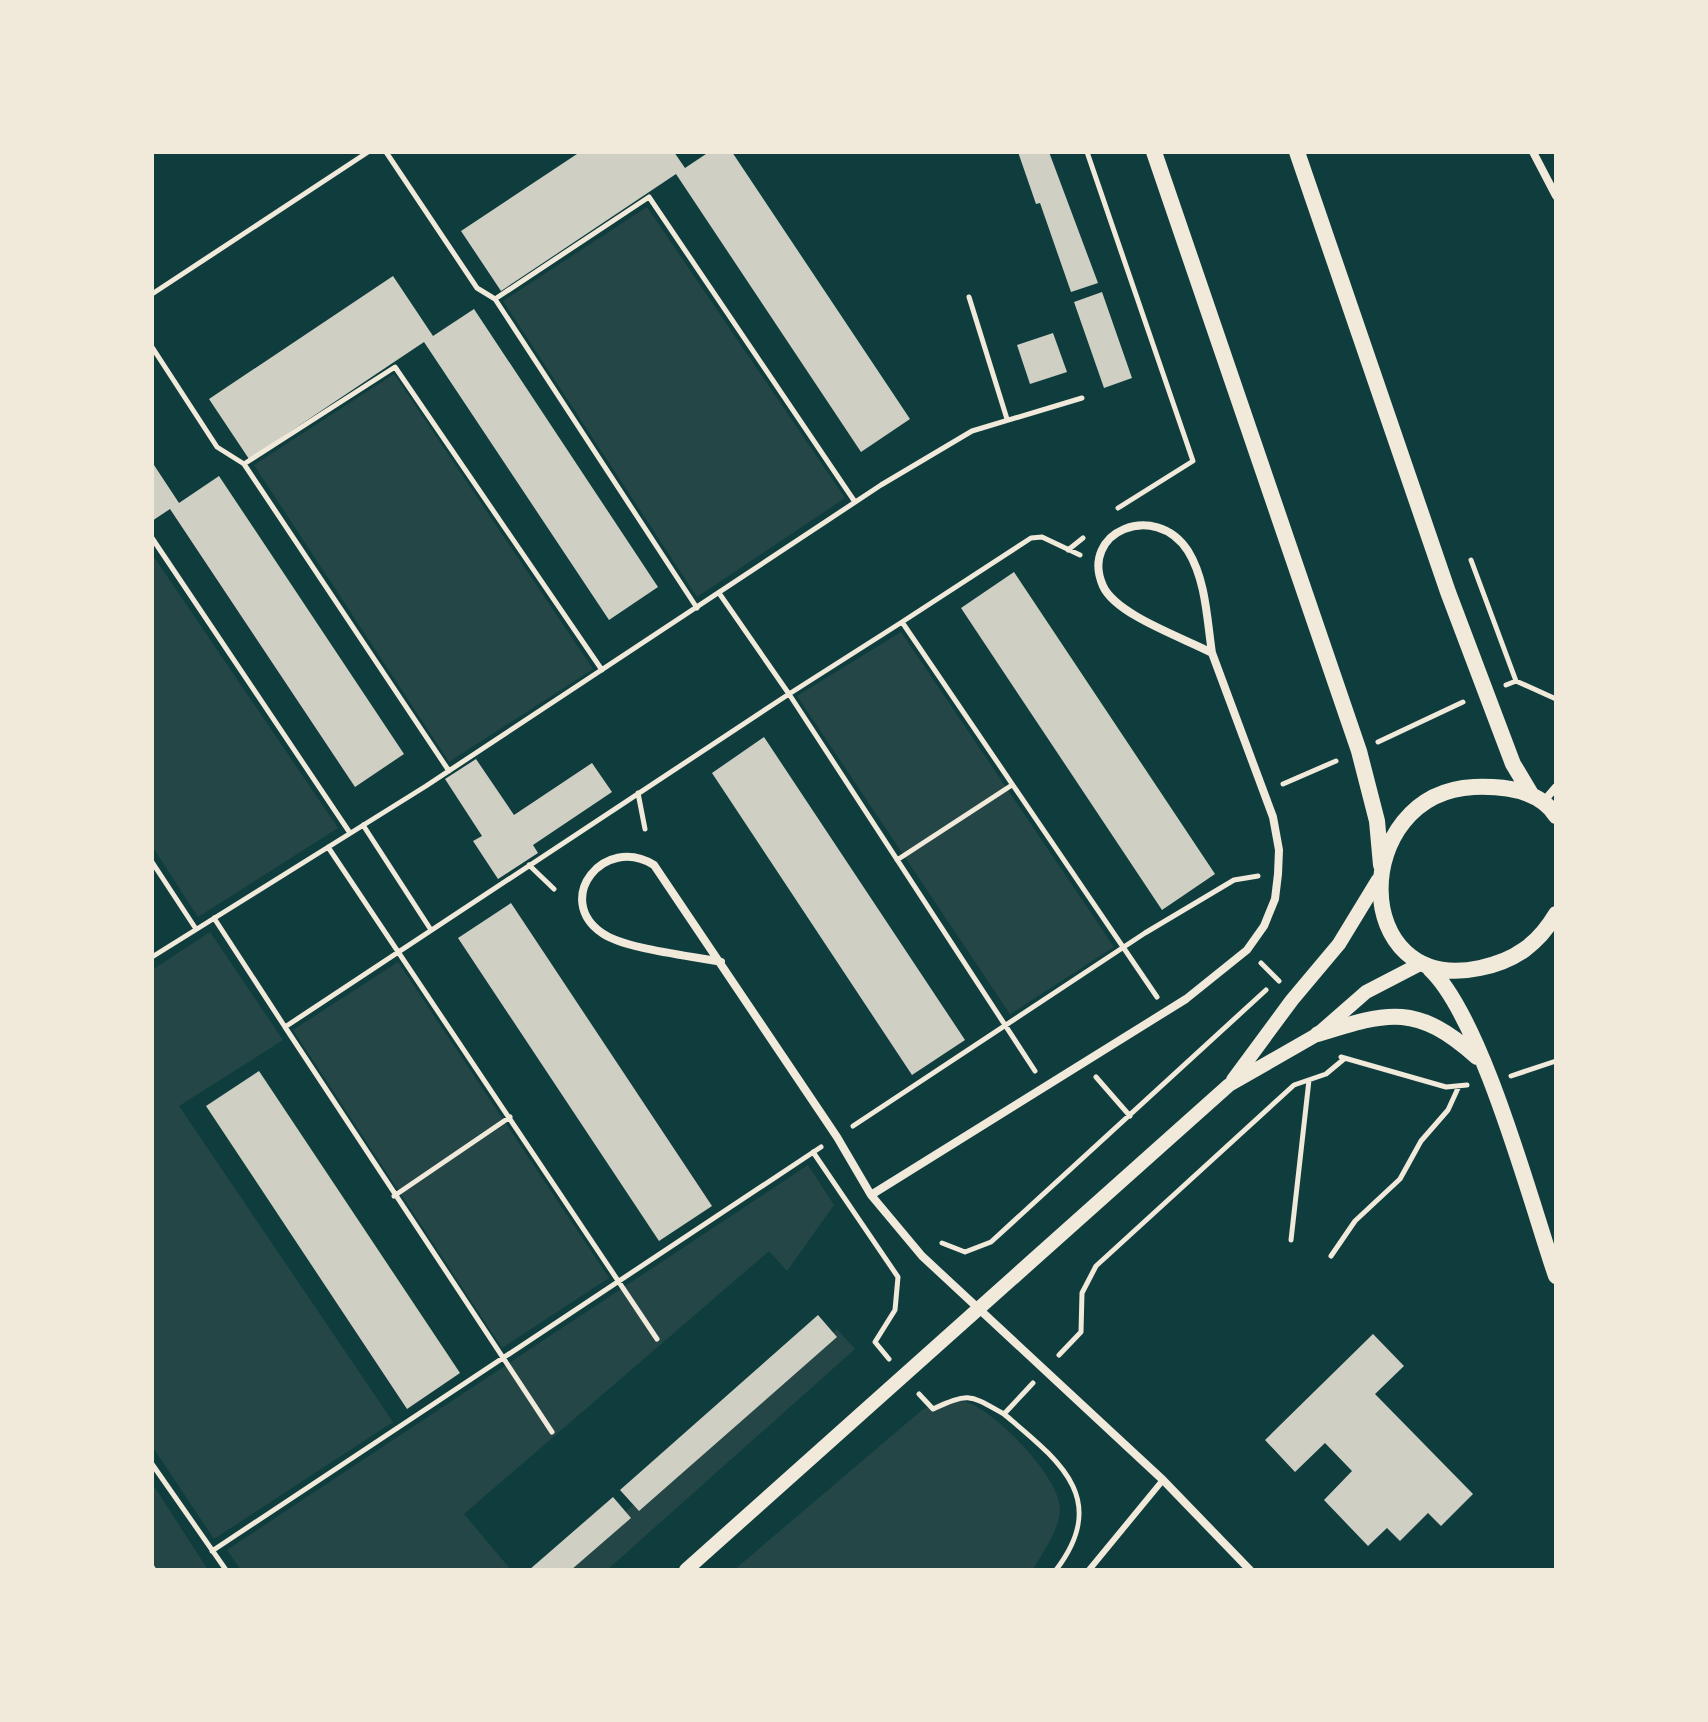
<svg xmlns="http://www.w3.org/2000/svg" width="1708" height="1722" font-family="'PT Sans Narrow',sans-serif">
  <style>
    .green { fill: #244646 }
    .building { fill: #cfcfc3 }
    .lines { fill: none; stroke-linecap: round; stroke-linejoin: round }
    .path { stroke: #f1e9da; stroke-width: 5 }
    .service { stroke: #f1e9da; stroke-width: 6 }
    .minor { stroke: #f1e9da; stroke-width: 8 }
    .tertiary { stroke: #f1e9da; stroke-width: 14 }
    .secondary { stroke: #f1e9da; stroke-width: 16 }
  </style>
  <rect width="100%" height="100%" fill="#0f3d3e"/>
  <!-- green -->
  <path class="green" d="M647,207L845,498L697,597L503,301Z
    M394,374L593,669L449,762L254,465Z
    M152,554L338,828L198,917L152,846Z
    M901,632L1114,947L1010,1014L797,696Z
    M210,932L283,1040L179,1106L393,1422L214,1539L152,1446V970Z
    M398,962L609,1278L502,1348L293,1030Z
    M808,1165L834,1205L787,1271L769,1251L464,1514L511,1570H241L227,1550Z
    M837,1329L855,1349L607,1570H558Z
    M944,1400C950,1400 958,1399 963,1401C992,1407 1059,1476 1060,1508C1060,1530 1043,1551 1033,1570H734L922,1410Z
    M152,1483L208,1570H152Z"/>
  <!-- building -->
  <path class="building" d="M580,152H674L685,168L709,152H732L910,419L861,452L676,174L501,291L461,231Z
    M1018,152H1049L1098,283L1071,292L1040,203L1036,204Z
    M393,276L433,336L474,309L658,587L609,620L424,342L249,459L209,399Z
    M1102,292L1132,378L1104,388L1074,302Z
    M1053,333L1067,372L1030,384L1017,345Z
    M152,462L179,503L219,476L404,754L355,787L170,509L152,521Z
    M1014,572L1215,874L1162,910L961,608Z
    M764,737L965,1040L912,1075L712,773Z
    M476,759L514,815L592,763L612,792L533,845L538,853L498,879L473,841L482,836L445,779Z
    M511,903L712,1206L659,1241L458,938Z
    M259,1071L460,1373L407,1409L206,1106Z
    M818,1315L837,1337L639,1511L620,1490Z
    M1373,1334L1404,1366L1375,1394L1473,1494L1441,1526L1428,1513L1400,1541L1387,1528L1368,1546L1324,1500L1352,1471L1325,1443L1295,1472L1265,1440Z
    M613,1497L631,1518L571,1570H529Z"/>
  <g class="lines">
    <!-- path -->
    <path class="path" d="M386,152L477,288L495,299
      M1087,152L1193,461L1118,508
      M152,294L368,152
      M969,297L1007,419
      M152,347L217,447L244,464
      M152,538L350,833
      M1068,550L1083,538
      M1471,560L1516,681
      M697,608L495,299L649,197L855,502
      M902,622L1031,538L1042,537L1080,555
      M1506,685L1516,681L1556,699
      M1378,742L1463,702
      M449,771L244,464L395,367L602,670
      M1283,784L1336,761
      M638,793L645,829
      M363,825L431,930
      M328,847L657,1339
      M897,860L1012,785
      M152,862L196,929
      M529,865L554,889
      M214,918L285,1027
      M152,957L426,786L881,485L972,431L1082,398
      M1261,963L1279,981
      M1341,1057L1446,1087L1467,1085
      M1035,1071L789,694L902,622L1157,997
      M1511,1076L1556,1061
      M1096,1077L1130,1116
      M853,1126L1145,933L1234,880L1258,876
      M813,1152L898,1277L895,1310L875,1342L889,1359
      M394,1196L510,1117
      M1291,1240L1309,1080
      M942,1243L965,1252L991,1242L1266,990
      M1331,1256L1355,1221L1400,1179L1421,1141L1448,1110L1459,1086
      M1059,1355L1081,1332L1082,1293L1096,1266L1294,1085L1326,1074L1344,1059
      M1033,1383L1004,1414C1058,1460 1111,1498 1056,1570
      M919,1394L933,1409C970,1392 970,1395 1004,1414
      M552,1432L285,1027L789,694L719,593
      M152,1464L226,1570
      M212,1551L821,1147
      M152,1567L154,1570"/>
    <!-- service -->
    <path class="service" d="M1089,1570L1163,1480"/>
    <!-- minor -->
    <path class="minor" d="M1533,152L1556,196
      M1543,802L1556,787
      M721,962C692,956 624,949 602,933C553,899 604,834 654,865L837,1137L871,1195L922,1256L1163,1480L1250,1570
      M871,1195L1186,999L1247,950L1264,926L1275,899L1278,874L1279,850L1273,817L1212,653C1184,638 1116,615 1103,586C1079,532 1155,500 1188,551C1206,580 1207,620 1212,653"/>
    <!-- tertiary -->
    <path class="tertiary" d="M1233,1080L1292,1000L1339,944L1378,880
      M686,1570L1229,1085L1318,1034L1366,992L1420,964"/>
    <!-- secondary -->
    <path class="secondary" d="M1154,152L1359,751L1377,821L1381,865
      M1297,152L1448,592L1513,764L1531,794
      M1556,816C1539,789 1503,786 1474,787C1349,793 1348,996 1480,968C1515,961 1538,944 1556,914
      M1430,969C1482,1018 1531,1203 1556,1276
      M1318,1034C1390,1011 1417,1004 1477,1057"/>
  </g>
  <!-- border -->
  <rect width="1708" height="1722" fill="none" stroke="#f1e9da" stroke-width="308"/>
</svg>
